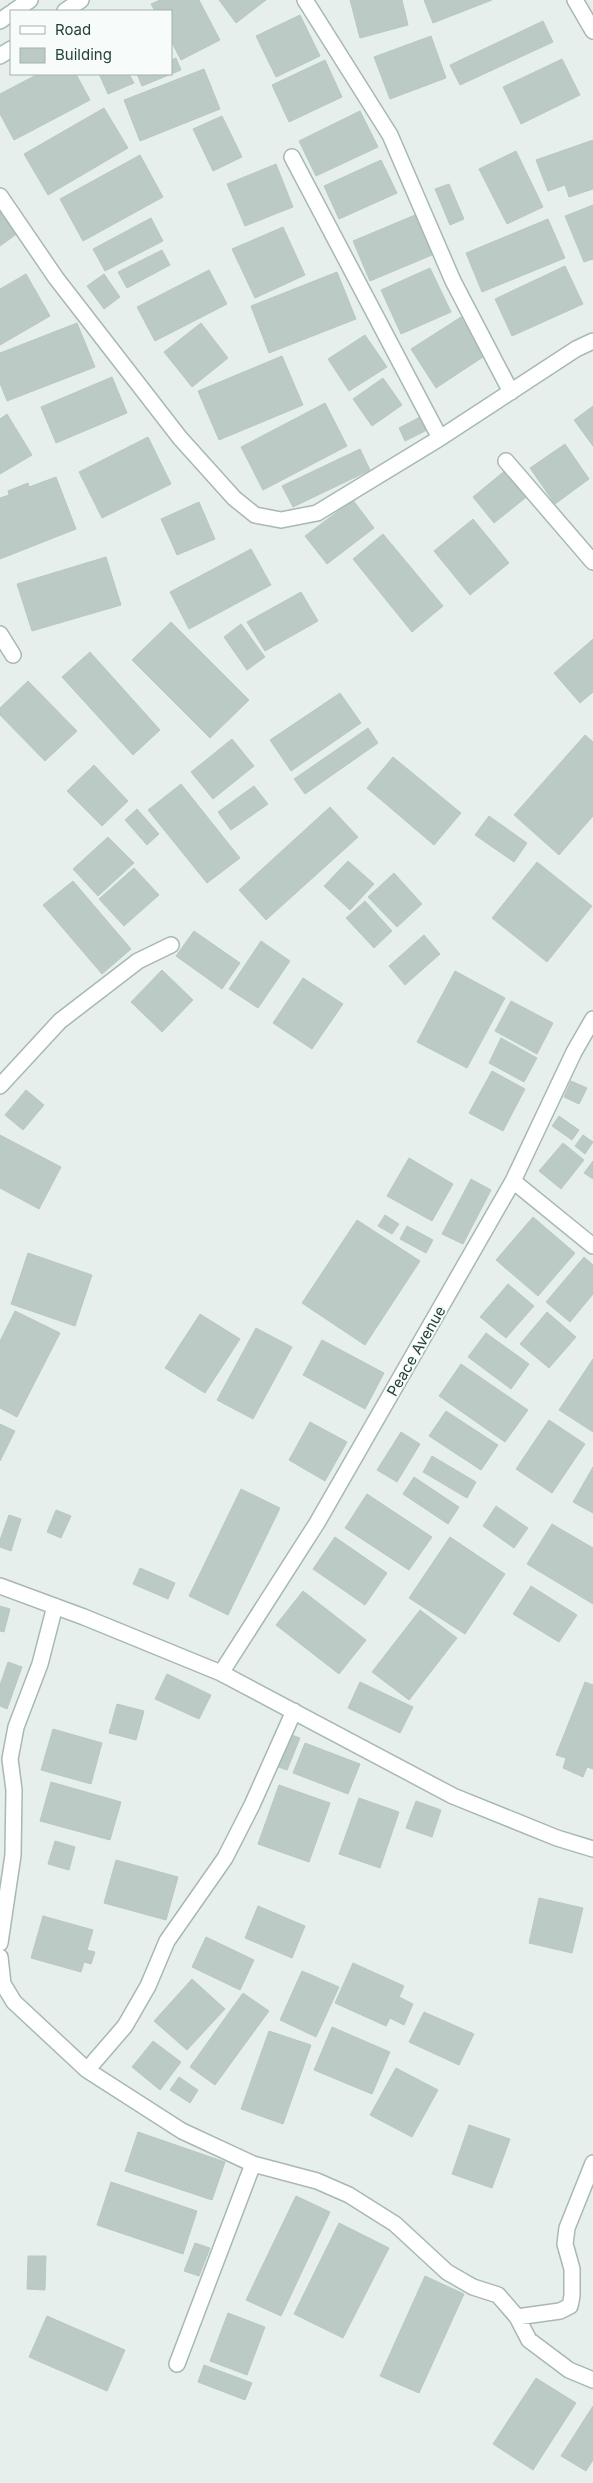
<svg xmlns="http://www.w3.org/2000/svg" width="593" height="2483" font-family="Inter,sans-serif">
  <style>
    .building { fill: #bbcac4; stroke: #b8c9c2 }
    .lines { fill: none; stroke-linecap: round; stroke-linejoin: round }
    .street-casing { stroke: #a8b8b2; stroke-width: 18 }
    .secondary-casing { stroke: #a4bbb3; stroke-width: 18 }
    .street { stroke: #fff; stroke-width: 15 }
    .secondary { stroke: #fff; stroke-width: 15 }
    .labels { text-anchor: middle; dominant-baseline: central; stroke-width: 4; stroke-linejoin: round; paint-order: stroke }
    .street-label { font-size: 15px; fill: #24423a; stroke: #f7fbf9 }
  </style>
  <rect width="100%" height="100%" fill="#e6efeb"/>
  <!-- building -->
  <path class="building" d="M160,0H199L220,40L181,60L171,41V11H155L151,4Z
    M219,0H266L236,23Z
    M350,0H402L408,25L360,38Z
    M424,0H492L433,23Z
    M300,15L320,56L276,77L256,36Z
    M543,21L553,42L460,85L450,65Z
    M431,36L446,78L390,99L374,57Z
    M176,58L181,70L142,86L137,74H171V60Z
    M562,59L580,95L521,124L503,87Z
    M325,60L342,97L289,122L272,85Z
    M204,69L220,109L140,141L124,100Z
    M38,74H76L90,100L14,140L0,114V94Z
    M99,74H129L134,83L108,94Z
    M104,108L128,148L48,195L24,154Z
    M360,111L378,147L316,176L299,141Z
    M222,116L242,157L213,171L193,129Z
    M593,140V189L569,197L565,185L548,191L536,160Z
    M516,151L543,207L507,224L479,169Z
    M140,155L163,197L83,241L60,199Z
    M381,160L397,193L339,219L324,186Z
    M276,164L293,207L245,226L227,184Z
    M449,184L464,219L450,225L435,189Z
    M593,205V259L584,262L565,216Z
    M0,209L18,233L0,246Z
    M415,215L432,255L370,281L353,241Z
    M151,218L163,241L105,271L93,249Z
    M548,219L565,258L482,292L466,253Z
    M283,227L305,275L255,298L232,249Z
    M162,250L170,265L127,288L118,272Z
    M565,266L583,304L512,336L495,299Z
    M430,268L451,312L401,334L381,290Z
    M209,270L227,304L155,341L137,307Z
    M337,272L356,319L269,353L251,306Z
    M26,274L50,316L0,345V289Z
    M104,274L120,297L104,309L87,286Z
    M461,317L486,355L436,388L411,349Z
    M77,323L95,367L7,401L0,383V353Z
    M201,323L228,358L192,387L164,352Z
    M365,335L387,367L349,391L328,359Z
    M282,356L303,405L219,440L198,391Z
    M112,377L127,413L56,443L41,407Z
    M383,378L402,405L372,426L353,399Z
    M325,403L347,446L263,490L241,447Z
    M593,406V446L574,420Z
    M7,414L32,455L0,474V419Z
    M420,417L427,430L405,441L399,428Z
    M148,437L171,484L102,518L79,472Z
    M565,444L589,479L555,504L530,468Z
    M360,449L370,470L293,507L282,486Z
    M507,469L529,495L494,523L473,497Z
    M56,477L76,529L0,559V498L9,495L8,491L28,483L29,487Z
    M353,500L374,528L327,564L305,536Z
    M199,502L215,539L177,555L161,519Z
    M473,519L509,563L470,595L434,551Z
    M383,534L443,606L412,632L353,559Z
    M251,549L271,585L189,629L170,592Z
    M106,557L121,605L32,631L17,584Z
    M301,592L318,621L265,651L247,622Z
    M171,622L249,700L210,738L132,660Z
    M241,624L265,657L247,670L224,637Z
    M593,639V692L580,703L554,673Z
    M90,652L160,730L133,755L62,677Z
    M28,681L77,731L45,761L0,715V708Z
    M340,693L361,723L291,771L270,740Z
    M368,728L378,743L305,794L294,779Z
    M585,735L593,742V816L559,855L514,815Z
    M232,739L254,766L213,799L191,772Z
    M393,757L461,813L434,845L367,788Z
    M94,765L128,801L102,826L67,791Z
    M181,784L240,858L207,883L148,810Z
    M254,786L268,804L231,830L218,812Z
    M330,807L358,837L266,920L239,890Z
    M137,809L159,834L147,845L125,820Z
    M489,816L527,843L514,862L475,835Z
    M108,837L134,863L98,896L73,869Z
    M348,861L374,884L350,910L324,886Z
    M537,862L592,906L547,962L492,918Z
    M134,868L159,895L124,926L99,899Z
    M394,873L422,904L397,927L368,897Z
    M73,881L131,949L102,974L43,905Z
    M365,901L392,931L374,948L346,918Z
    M194,931L240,963L222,989L176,956Z
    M424,935L440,954L405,985L389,966Z
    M261,941L290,961L258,1008L229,989Z
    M162,970L193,1000L162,1032L131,1002Z
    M455,971L505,998L467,1068L417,1042Z
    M303,978L343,1004L312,1049L273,1023Z
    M511,1001L553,1023L537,1054L495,1031Z
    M501,1038L537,1058L524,1082L489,1063Z
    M492,1071L525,1089L503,1131L469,1113Z
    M571,1081L587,1088L579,1104L564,1097Z
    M26,1090L44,1105L23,1130L5,1115Z
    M559,1116L579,1130L572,1140L552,1126Z
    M0,1135L61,1167L39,1209L0,1188Z
    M583,1135L593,1142L585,1154L575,1146Z
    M563,1143L584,1160L561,1189L539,1171Z
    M409,1158L453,1184L432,1221L387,1196Z
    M593,1161V1179L584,1173Z
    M471,1179L491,1190L463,1244L442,1234Z
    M385,1215L399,1224L392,1234L378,1226Z
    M533,1217L575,1253L538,1296L496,1260Z
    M357,1220L420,1261L365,1345L302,1303Z
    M407,1226L433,1240L426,1253L400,1239Z
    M28,1253L92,1275L75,1326L11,1304Z
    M584,1257L593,1265V1294L570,1322L546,1302Z
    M508,1284L534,1306L506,1338L480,1317Z
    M15,1311L60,1333L17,1417L0,1408V1341Z
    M547,1312L576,1337L549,1368L520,1344Z
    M200,1314L240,1339L205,1393L165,1368Z
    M256,1328L292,1347L253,1419L217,1400Z
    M486,1333L529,1364L511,1389L468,1357Z
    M322,1340L384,1373L365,1409L303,1375Z
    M593,1359V1432L559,1410Z
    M461,1364L528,1410L505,1442L439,1396Z
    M446,1411L498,1445L481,1470L429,1436Z
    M549,1420L585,1444L552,1493L516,1469Z
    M310,1422L347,1442L325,1481L289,1460Z
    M0,1424L15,1431L0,1461Z
    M401,1432L420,1444L397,1482L377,1470Z
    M432,1456L476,1482L467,1498L423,1472Z
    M593,1467V1513L573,1502Z
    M414,1477L459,1507L448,1524L403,1494Z
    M241,1489L280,1508L228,1615L189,1596Z
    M367,1494L432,1537L409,1570L345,1528Z
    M496,1506L528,1528L514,1548L483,1526Z
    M56,1510L71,1516L61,1538L47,1532Z
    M9,1515L21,1519L11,1551L0,1547V1540Z
    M552,1524L593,1548V1604L527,1564Z
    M335,1537L387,1573L365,1605L313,1569Z
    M450,1537L505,1574L465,1634L409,1598Z
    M140,1568L175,1583L168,1599L133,1584Z
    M531,1586L577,1615L559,1642L513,1614Z
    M303,1591L366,1640L339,1674L276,1625Z
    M0,1606L10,1609L4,1632L0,1631Z
    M420,1610L457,1638L409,1700L372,1672Z
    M8,1662L22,1667L7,1709L0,1706V1685Z
    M167,1674L211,1695L199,1719L155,1699Z
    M360,1682L413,1707L400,1733L348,1708Z
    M585,1682L593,1685V1769L587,1767L583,1777L563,1768L566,1758L556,1755Z
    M117,1704L144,1711L136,1740L109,1733Z
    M53,1729L102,1743L91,1784L41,1770Z
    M289,1734L300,1738L287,1770L276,1766Z
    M305,1743L360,1764L348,1794L293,1773Z
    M51,1782L121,1802L110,1840L40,1821Z
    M279,1785L330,1803L309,1862L258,1844Z
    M359,1798L399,1812L380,1868L339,1854Z
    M416,1801L441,1810L432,1837L406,1828Z
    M55,1841L75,1847L69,1870L48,1864Z
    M116,1860L178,1877L166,1920L104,1903Z
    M539,1898L583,1908L572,1953L529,1943Z
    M258,1906L305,1926L292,1958L245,1938Z
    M43,1916L93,1930L87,1950L95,1952L91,1964L84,1962L81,1972L31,1958Z
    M206,1937L254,1960L240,1990L192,1967Z
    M353,1963L404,1986L399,1997L413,2004L404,2025L390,2018L386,2026L335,2003Z
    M302,1971L339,1987L316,2037L280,2020Z
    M192,1979L225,2009L187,2050L154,2021Z
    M243,1993L269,2011L215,2085L190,2067Z
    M424,2012L474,2034L459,2065L409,2042Z
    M332,2027L390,2052L372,2094L314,2070Z
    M269,2031L311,2045L283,2124L241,2109Z
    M153,2041L181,2062L160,2090L132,2067Z
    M396,2068L438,2090L412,2137L370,2115Z
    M179,2077L198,2090L190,2103L170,2090Z
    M469,2125L510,2139L492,2188L452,2174Z
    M138,2132L225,2162L212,2200L125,2171Z
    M111,2182L197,2211L183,2254L97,2225Z
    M296,2196L330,2212L281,2316L246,2300Z
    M339,2223L389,2248L343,2338L294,2314Z
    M195,2243L210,2248L199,2276L184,2271Z
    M28,2256H46L45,2290L27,2289Z
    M425,2276L464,2294L419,2393L380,2376Z
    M228,2313L265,2327L247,2375L210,2361Z
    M47,2316L125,2350L107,2391L29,2357Z
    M204,2365L252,2383L245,2400L198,2382Z
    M536,2378L576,2403L533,2470L493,2444Z
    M593,2406V2460L586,2471L561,2456Z"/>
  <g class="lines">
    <defs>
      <path id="street" d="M305,0L390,135L453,281L511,392
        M575,0L593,31
        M292,157L440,438
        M0,196L56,278L180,438L234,498L255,515L281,520L317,513L440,438L576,349L593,341
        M506,461L593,562
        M0,634L13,655
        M0,1086L60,1021L138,961L171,945
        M513,1181L593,1246
        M0,1586L84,1617L221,1673L453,1796L557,1838L593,1849
        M221,1673L317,1523L513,1181L574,1052L593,1019
        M0,1943L13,1855L14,1790L10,1759L16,1727L40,1664L55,1606
        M0,1957L3,1984L14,2002L87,2070L182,2131L253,2164L317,2181L349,2195L395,2224L447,2272L473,2287L498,2295L517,2317L529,2340L569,2370L593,2380
        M87,2070L125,2026L148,1986L167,1941L225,1858L252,1805L294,1711
        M517,2317L560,2311L570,2306L572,2296V2269L565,2244L567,2228L593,2163
        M177,2364L253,2164"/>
      <path id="secondary" d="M14,11L30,0
        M65,11L81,0
        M0,21L11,13
        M0,56L11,49"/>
    </defs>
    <!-- street casing -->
    <use href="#street" class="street-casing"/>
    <!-- secondary casing -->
    <use href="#secondary" class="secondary-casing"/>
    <!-- street -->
    <use href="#street" class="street"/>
    <!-- secondary -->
    <use href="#secondary" class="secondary"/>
  </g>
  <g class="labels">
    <!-- street labels -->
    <g class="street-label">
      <text transform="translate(416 1351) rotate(-60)">Peace Avenue</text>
    </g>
  </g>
  <!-- legend -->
  <rect x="10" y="10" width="162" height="65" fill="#f7fbf9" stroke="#a3b1ad"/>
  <rect x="20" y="26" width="25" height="8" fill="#ffffff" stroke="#a3b1ad"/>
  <text x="55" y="35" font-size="15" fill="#24423a">Road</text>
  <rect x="20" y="48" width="25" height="15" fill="#bbcac4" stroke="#a3b1ad"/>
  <text x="55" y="60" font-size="15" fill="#24423a">Building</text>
</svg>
